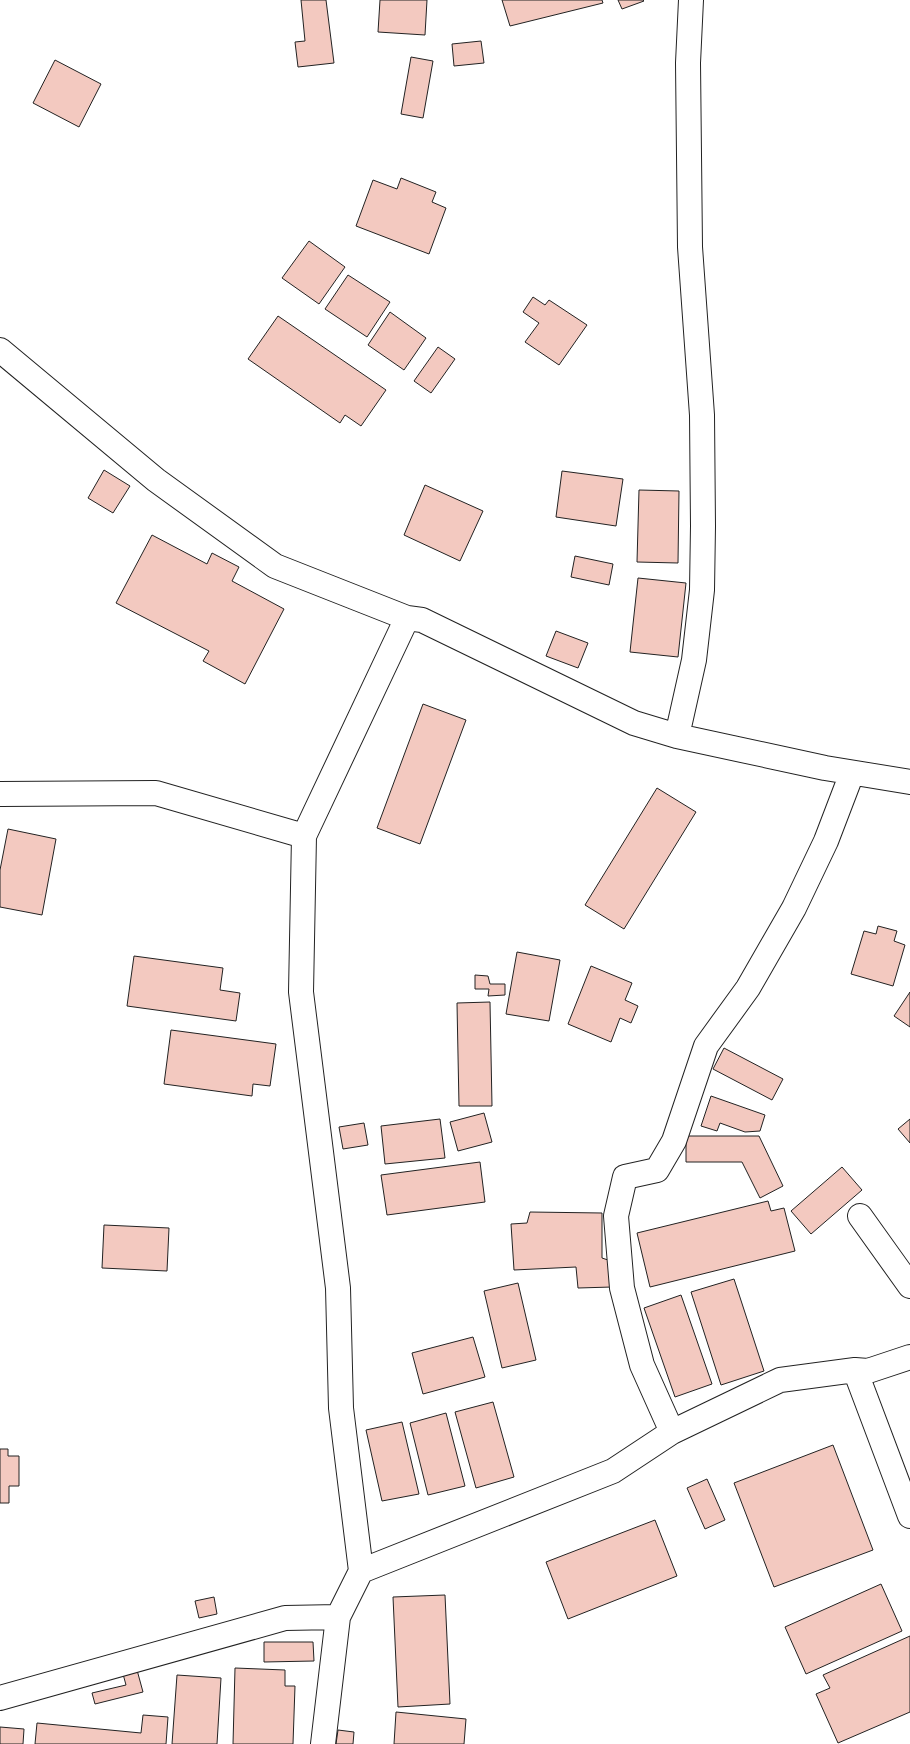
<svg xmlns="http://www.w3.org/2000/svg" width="910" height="1744" font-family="'Noto Sans',sans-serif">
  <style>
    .building { fill: #f3c9c0; stroke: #222 }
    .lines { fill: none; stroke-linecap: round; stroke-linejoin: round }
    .minor-casing { stroke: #222; stroke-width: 26 }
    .minor { stroke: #fff; stroke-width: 24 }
  </style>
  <rect width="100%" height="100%" fill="#fff"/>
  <!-- building -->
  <path class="building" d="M301,0H326L334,63L298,67L295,42L305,41Z
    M380,0H427L425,35L378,32Z
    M502,0H602L603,3L510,26Z
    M618,0H643L644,1L622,9Z
    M481,41L484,63L454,66L452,44Z
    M411,57L433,61L423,118L401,114Z
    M55,60L101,84L79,127L33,103Z
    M401,178L436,192L432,202L446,208L429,254L356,226L373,180L397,189Z
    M309,241L345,267L319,304L282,278Z
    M348,275L390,302L367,337L325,309Z
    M533,297L545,305L549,300L587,325L559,365L525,342L539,323L523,312Z
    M390,312L426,338L404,370L368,345Z
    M278,316L386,390L361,426L345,415L340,423L248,359Z
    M438,347L455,359L431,393L414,381Z
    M104,470L130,486L113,513L88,498Z
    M562,471L623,479L616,526L556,517Z
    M425,485L483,511L460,561L404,535Z
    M639,490L679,491L678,563L637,562Z
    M152,535L207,564L212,553L239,567L232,581L284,609L245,684L203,661L209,651L116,603Z
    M575,556L613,564L609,585L571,577Z
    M638,578L686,583L678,657L630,652Z
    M556,631L588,643L578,668L546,656Z
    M423,704L466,720L420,844L377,828Z
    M657,788L696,812L624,929L585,905Z
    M8,829L56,839L42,915L0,907V870Z
    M878,926L897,931L894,941L905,945L893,986L851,974L864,931L876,934Z
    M517,952L560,960L549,1021L506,1014Z
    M134,956L223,968L220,990L240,993L236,1021L127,1006Z
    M591,966L632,983L625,1000L638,1006L631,1023L620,1018L611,1042L568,1024Z
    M475,975L488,976L490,984H505V995L488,996L489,989H475Z
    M910,992V1027L894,1016Z
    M490,1002L492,1106H459L457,1003Z
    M171,1030L276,1044L270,1086L253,1084L252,1096L164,1084Z
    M724,1048L783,1079L772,1100L713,1069Z
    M711,1096L765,1115L760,1131L745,1132L720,1123L717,1131L701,1126Z
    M484,1113L492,1142L458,1151L450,1122Z
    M440,1119L445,1158L385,1164L381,1126Z
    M910,1119V1143L898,1129Z
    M364,1123L368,1145L343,1149L339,1127Z
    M686,1136H759L783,1186L760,1198L742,1162H686Z
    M480,1162L485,1202L387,1215L381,1175Z
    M842,1167L862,1190L811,1234L791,1211Z
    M768,1201L771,1211L784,1208L795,1251L650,1287L637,1233Z
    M530,1212L602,1213V1258L611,1261L612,1287L578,1288L576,1267L514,1270L511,1224L527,1223Z
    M104,1225L169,1228L167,1271L102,1268Z
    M734,1279L764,1371L721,1385L691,1292Z
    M518,1283L536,1360L502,1368L484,1291Z
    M681,1295L712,1384L675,1397L644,1308Z
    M473,1337L485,1377L423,1394L412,1353Z
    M493,1402L514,1477L476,1488L455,1412Z
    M446,1413L465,1486L428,1495L410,1423Z
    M402,1422L419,1494L382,1501L366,1430Z
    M833,1445L873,1550L774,1587L734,1483Z
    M0,1449H8V1456H19V1486H9V1503H0Z
    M707,1479L725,1520L705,1529L687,1488Z
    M655,1520L677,1576L568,1619L546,1562Z
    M881,1584L902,1631L806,1674L785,1627Z
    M445,1595L450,1704L398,1707L393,1597Z
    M214,1597L217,1614L199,1618L195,1601Z
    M910,1636V1712L838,1743L816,1694L830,1688L823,1675Z
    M264,1642H313L314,1661L264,1662Z
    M235,1668L285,1670V1686H295L293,1744H233Z
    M137,1670L143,1692L95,1704L92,1693L126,1685L123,1674Z
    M177,1675L221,1678L217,1744H172Z
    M396,1712L466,1719L464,1744H394Z
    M143,1715L168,1717L166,1744H35L37,1723L141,1733Z
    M0,1727L24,1729L23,1744H0Z
    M338,1730L354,1732L353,1744H336Z"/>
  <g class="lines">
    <defs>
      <path id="minor" d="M0,350L156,480L275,566L407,618L422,620L634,723L677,736L825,768L910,782
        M677,736L694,660L702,590L703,526L702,415L690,247L688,63L691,0
        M0,794L156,793L304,836
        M860,1216L910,1286
        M855,1370L910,1516
        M672,1432L642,1365L622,1288L616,1216L625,1177L657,1170L674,1141L706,1046L748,988L794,908L826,841L852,773
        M361,1571L613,1471L672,1432L780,1380L855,1370L868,1371L910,1357
        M0,1698L285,1618L338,1617
        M323,1744L338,1617L361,1571L341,1408L338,1288L301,992L304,836L407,618"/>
    </defs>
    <!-- minor casing -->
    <use href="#minor" class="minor-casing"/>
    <!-- minor -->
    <use href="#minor" class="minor"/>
  </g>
</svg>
